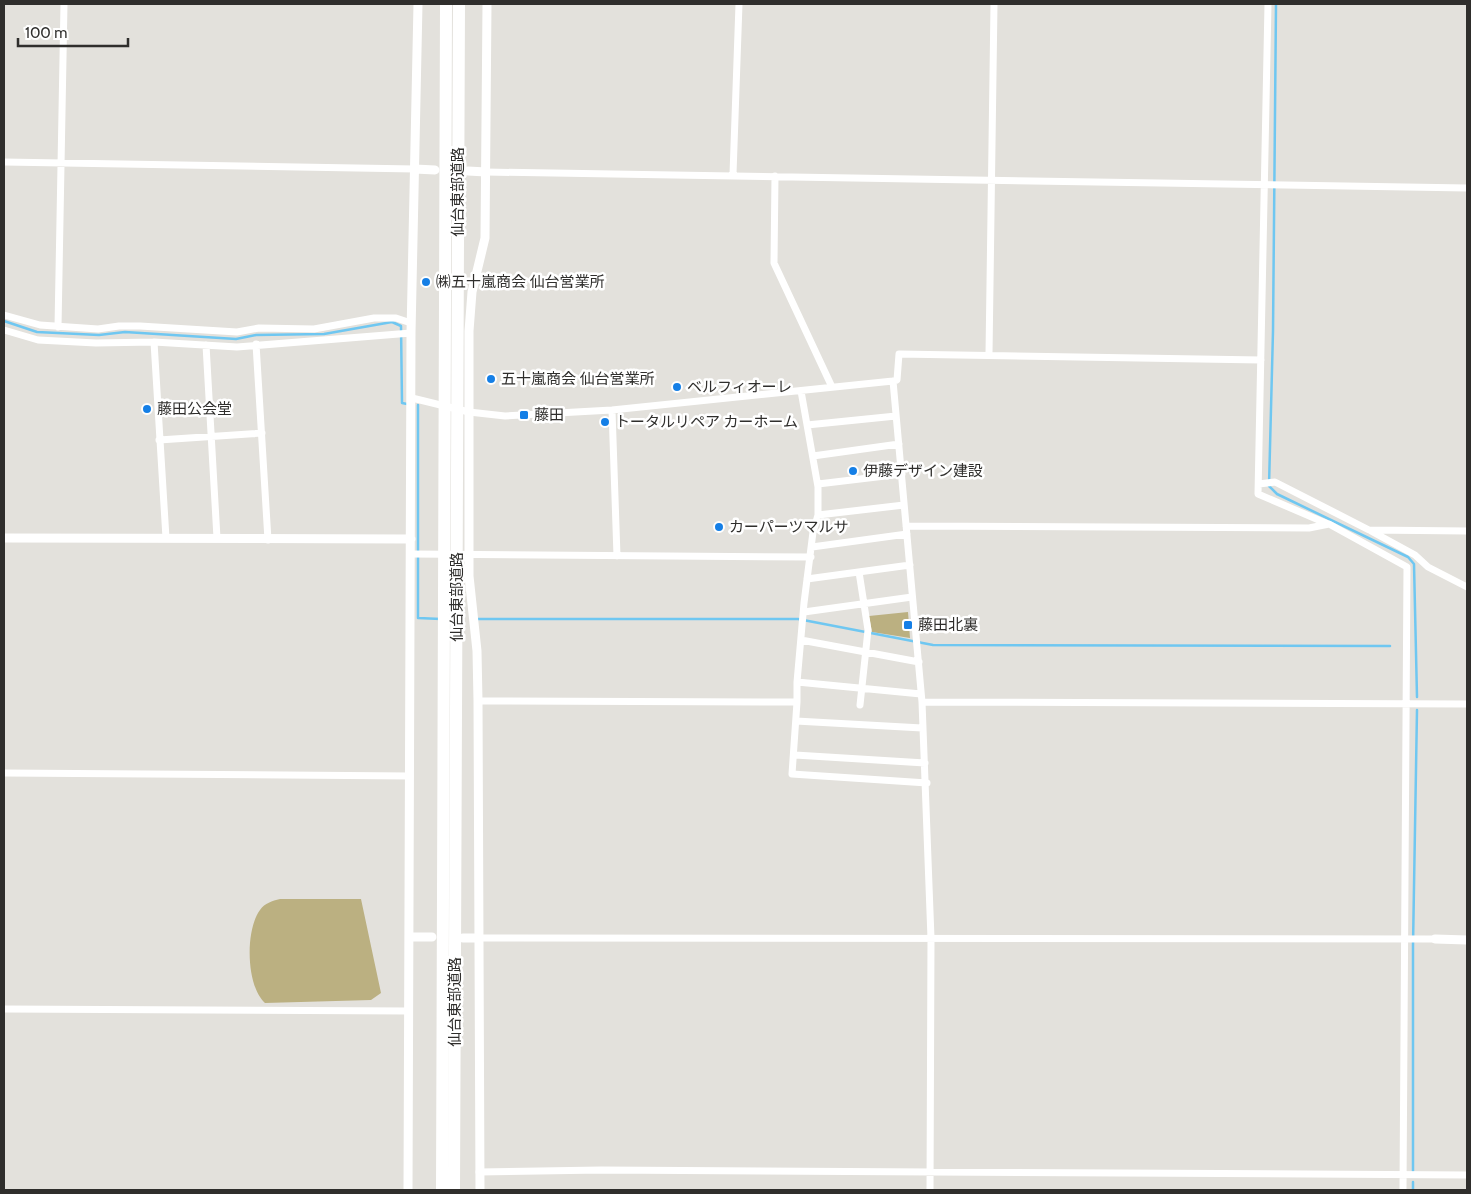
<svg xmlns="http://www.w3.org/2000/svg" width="1471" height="1194" font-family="Cabin,'Noto Sans JP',sans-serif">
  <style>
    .green { fill: #bbb081 }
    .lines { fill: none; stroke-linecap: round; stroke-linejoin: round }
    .stream { stroke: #6fc7f1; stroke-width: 2.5 }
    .minor { stroke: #fff; stroke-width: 7 }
    .tertiary { stroke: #fff; stroke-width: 9 }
    .motorway { stroke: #fff; stroke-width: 12 }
    .poi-dot { fill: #157fe6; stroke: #fff; stroke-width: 2 }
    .labels { text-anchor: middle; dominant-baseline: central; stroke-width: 5; stroke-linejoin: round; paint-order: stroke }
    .street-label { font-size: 15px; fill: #2f2e2c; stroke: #fff }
    .poi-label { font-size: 15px; fill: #2f2e2c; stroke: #fff; text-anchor: start }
  </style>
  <rect width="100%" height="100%" fill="#e3e1dc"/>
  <!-- green -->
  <path class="green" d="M908,612L910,638L872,632L869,616Z
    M280,899H361L381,993L371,1000L265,1003C246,986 245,930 260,910C265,903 272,901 280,899Z"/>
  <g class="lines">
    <!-- stream -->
    <path class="stream" d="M1276,4L1273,331L1269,486L1277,494L1408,557L1414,564L1417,697
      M4,321L37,332L99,335L125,332L236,339L256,335L324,334L392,322L401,326L402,403L407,404
      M418,405V618L441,619
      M476,619H798L933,645L1390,646
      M1413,1171V946L1417,710
      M1413,1190V1182"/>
    <!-- minor -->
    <path class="minor" d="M1268,4L1258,494L1328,524
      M4,162L415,169
      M486,172L1467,188
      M733,174L739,4
      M775,176L774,263L832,387
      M4,315L40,325L98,329L119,326H140L237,332L259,328L314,329L374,318H396L411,323
      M58,327L64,4
      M4,330L38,340L96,343L154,342
      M256,344L268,540
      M206,345L217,538
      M989,354L994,4
      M893,381L897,380L899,354L1261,360
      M412,398L469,412L505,416L612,410L893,381L922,702L931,938L930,1190
      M612,410L617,556
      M807,425L896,416
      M159,440L262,433
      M813,456L899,444
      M818,484L902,474
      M1259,484L1275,482L1369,530L1467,531
      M818,515L904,505
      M906,526L1309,528L1329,524L1407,567L1403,1190
      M1371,531L1415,555L1428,567L1467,587
      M166,538L154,342L237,347L411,333
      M812,547L907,534
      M411,554L811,557
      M859,572L868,630L860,705
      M807,579L910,565
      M804,612L912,597
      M801,640L919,662
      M797,682L804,603L813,532L818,515V487L801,391
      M478,701L797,702V682L921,694
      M797,702L792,774L927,783
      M922,702L1467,704
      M796,721L922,728
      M795,755L925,763
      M4,773L410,776
      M478,938L1435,939
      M4,1009L409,1011
      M479,1172L601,1170L1467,1175"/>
    <!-- tertiary -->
    <path class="tertiary" d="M415,169L435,170
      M468,171L486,172
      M4,538L411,539
      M409,937H432
      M463,938H478
      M1435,939L1467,940
      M408,1190L411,333L418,4
      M480,1190L478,701L477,651L469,576V331L472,292L485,238L487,4"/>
    <!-- motorway -->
    <path class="motorway" d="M442,1190L446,4
      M454,1190L459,4"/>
  </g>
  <!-- markers -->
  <g class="poi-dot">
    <circle cx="426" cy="282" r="5"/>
    <circle cx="491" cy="379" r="5"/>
    <circle cx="677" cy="387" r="5"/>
    <circle cx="147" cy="409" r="5"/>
    <rect x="519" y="410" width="10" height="10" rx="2.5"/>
    <circle cx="605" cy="422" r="5"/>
    <circle cx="853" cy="471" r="5"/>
    <circle cx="719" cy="527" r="5"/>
    <rect x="903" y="620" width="10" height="10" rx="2.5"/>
  </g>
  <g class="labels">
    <!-- street labels -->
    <g class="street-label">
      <text transform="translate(458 192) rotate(-90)">仙台東部道路</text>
      <text transform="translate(457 597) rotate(-90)">仙台東部道路</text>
      <text transform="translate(455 1002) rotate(-90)">仙台東部道路</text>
    </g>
    <!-- poi labels -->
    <g class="poi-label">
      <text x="436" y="282">㈱五十嵐商会 仙台営業所</text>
      <text x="501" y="379">五十嵐商会 仙台営業所</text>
      <text x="687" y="387">ベルフィオーレ</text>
      <text x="157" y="409">藤田公会堂</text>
      <text x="534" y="415">藤田</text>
      <text x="615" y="422">トータルリペア カーホーム</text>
      <text x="863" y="471">伊藤デザイン建設</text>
      <text x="729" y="527">カーパーツマルサ</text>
      <text x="918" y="625">藤田北裏</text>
    </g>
  </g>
  <!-- border -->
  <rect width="1471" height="1194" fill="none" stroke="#2f2e2c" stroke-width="10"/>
  <!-- scale -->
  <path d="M18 38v8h110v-8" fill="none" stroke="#2f2e2c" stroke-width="2.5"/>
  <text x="25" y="38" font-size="15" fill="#2f2e2c" stroke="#ffffff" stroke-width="4" paint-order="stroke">100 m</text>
</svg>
